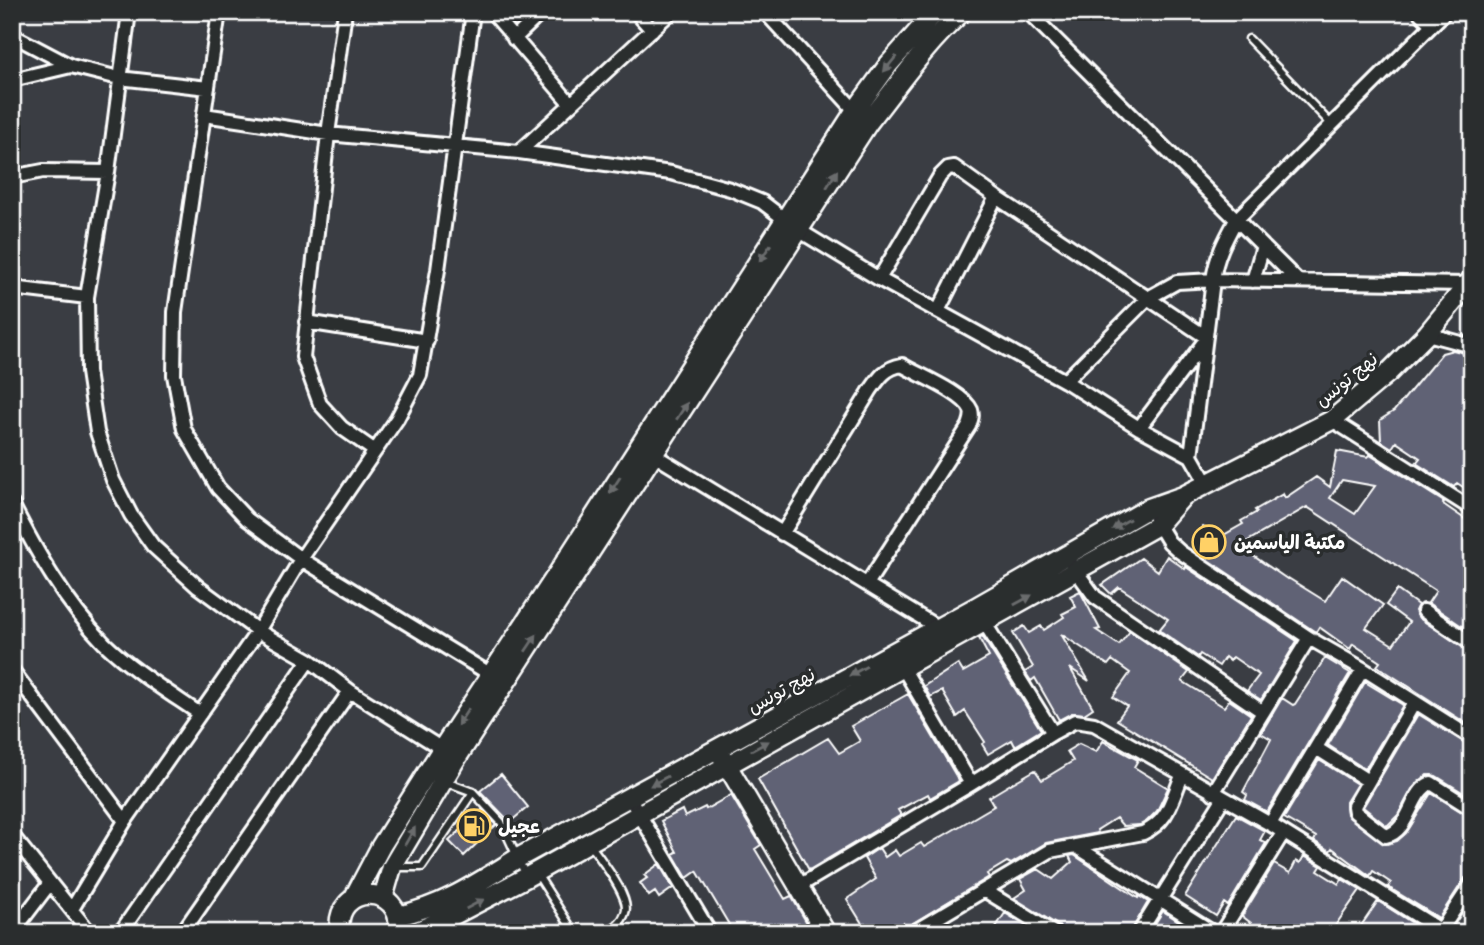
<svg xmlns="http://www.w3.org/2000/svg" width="1484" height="945" font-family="Delius,'Playpen Sans Arabic',sans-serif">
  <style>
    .building { fill: #616274; stroke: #fff; stroke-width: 2; fill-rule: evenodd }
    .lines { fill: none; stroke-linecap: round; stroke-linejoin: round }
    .lane-casing { stroke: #fff; stroke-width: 11 }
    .street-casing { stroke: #fff; stroke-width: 18 }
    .secondary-casing { stroke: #fff; stroke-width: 23 }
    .lane { stroke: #2a2d2e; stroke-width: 6 }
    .street { stroke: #2a2d2e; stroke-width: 12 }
    .secondary { stroke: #2a2d2e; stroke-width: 18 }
    .oneway { fill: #6a6c6d }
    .labels { text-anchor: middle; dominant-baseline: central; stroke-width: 7; stroke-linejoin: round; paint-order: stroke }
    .street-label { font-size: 19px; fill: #fff; stroke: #2a2d2e }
    .poi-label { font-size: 19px; font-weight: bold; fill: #fff; stroke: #2a2d2e; text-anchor: start }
  </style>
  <rect width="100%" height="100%" fill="#3a3d43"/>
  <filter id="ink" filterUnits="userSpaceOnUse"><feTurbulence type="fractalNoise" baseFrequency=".0143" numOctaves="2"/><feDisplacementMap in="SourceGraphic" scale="14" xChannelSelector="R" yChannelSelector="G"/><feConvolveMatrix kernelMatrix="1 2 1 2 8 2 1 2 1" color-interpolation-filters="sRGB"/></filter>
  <g filter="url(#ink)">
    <!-- building -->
    <path class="building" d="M1453,350L1472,355V493L1457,483L1454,487L1416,463L1420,458L1396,442L1392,448L1381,441L1380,420L1394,411L1442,353Z
      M1337,451L1368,457L1370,455L1444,502L1443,504L1472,524V633L1428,603L1436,591L1307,507L1239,546L1287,579L1288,578L1325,601L1342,576L1383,605L1366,628L1393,645L1409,622L1386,605L1397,590L1418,605L1415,611L1419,618L1472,653V727L1377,666L1380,662L1353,644L1350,649L1319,627L1316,632L1314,631L1202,556L1197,536L1203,526L1220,537L1243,524L1241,521L1257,512L1255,510L1283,494L1285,498L1316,477L1330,487ZM1342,480L1375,486L1355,514L1330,498Z
      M1167,556L1185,569L1186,567L1297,641L1261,700L1247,691L1259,675L1233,657L1230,661L1225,657L1219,666L1200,654L1198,657L1159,630L1168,619L1119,587L1111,594L1102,585L1141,558L1158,571Z
      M1080,591L1100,629L1096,630L1119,645L1130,631L1189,672L1182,681L1224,707L1229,700L1251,715L1212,778L1117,720L1127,706L1113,697L1130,673L1112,660L1108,665L1061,634L1089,681L1070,668L1093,708L1084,714L1072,713L1059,720L1035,678L1031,681L1025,672L1033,667L1013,633L1024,626L1029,633L1041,626L1044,630L1064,617L1062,614L1076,607L1070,596Z
      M982,636L1041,730L1015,746L1012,740L988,754L982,744L985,742L965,711L957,717L942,691L930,697L924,686L958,664L963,672L989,657L979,638Z
      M1325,658L1350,673L1267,812L1245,800L1247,795L1243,792L1271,739L1261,733L1282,698L1293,705L1295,704Z
      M1365,682L1403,705L1365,769L1328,745Z
      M908,694L959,781L930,798L928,794L898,810L901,815L809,870L758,779L828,738L839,753L860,741L851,726Z
      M1418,714L1472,747V798L1436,776L1427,775L1412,789L1398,815L1387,826L1363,807Z
      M1103,741L1138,760L1134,767L1168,788L1157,811L1147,821L1140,825L1123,826L1116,818L1097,830L1098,833L1046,843L1011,864L1007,862L987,874L989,877L905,928L903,923L888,933H868L847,899L876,879L864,858L879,848L885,857L895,850L899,856L921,843L924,847L994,806L989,797L1009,785L1035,770L1042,780L1073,761L1067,751L1079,744L1096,752Z
      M1319,760L1357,784L1346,802L1347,814L1384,844L1397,841L1406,833L1431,793L1472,818V874L1465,878L1439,918L1388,887L1391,883L1373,871L1370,876L1332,848L1330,851L1314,841L1316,837L1284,818Z
      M501,774L528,807L510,822L480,791Z
      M731,795L761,845L755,849L785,899L791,896L813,933H777L775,929L767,933H734L697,871L687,878L673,854L677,852L661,821L682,810L685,817L705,807L706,809Z
      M482,810L496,825L464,856L449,841Z
      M1236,815L1265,831L1260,840L1266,843L1228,906L1224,903L1216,916L1185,896Z
      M1074,855L1138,898L1139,896L1148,902L1130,933H1063L1059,926L1014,898L1026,890L1020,879L1038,869L1053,879L1072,862L1069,856Z
      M1304,856L1321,866L1318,871L1339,884L1342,879L1360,890L1330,933H1245L1251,923L1242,916L1274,864L1290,873L1296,861L1300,863Z
      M659,864L673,888L659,898L655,892L649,896L640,883L647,878L644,875Z
      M1378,901L1428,933H1356Z
      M1163,911L1197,933H1149Z
      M1005,913L1037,933H992Z"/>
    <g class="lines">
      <defs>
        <path id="lane" d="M1249,39L1332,125
          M446,782L473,792L501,822L526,876
          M590,844C599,858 632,898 625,913C622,923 614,928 605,933
          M394,867H422L473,792
          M537,874L572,929L577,933"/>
        <path id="street" d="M129,12L108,172L87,297L88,372L97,432L113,480L131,515L153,546L198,587L258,631L309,660L350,691L447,752
          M219,12L175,312L174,375L184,429L218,488L247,519L301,559L498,679
          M345,12L328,134L303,357L320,404L342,428L375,451
          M492,12L570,103
          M636,12L652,30
          M765,12L860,116
          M1028,12L1298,281
          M1419,12L1432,25
          M12,35L71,66
          M514,39L542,12
          M12,80L71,66L119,78L208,88
          M204,115L328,134L519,152L671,173L730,189L762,202L800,231L879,279L1065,381L1139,428L1191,456
          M519,152L671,12
          M12,177L43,171L108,172
          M879,279L940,176L948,168L954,167L996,197L1206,337
          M1253,281L1263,246
          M12,288L87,297
          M938,311L996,197
          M306,322L427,341
          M1427,334L1472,346
          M1065,381L1148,298L1177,282L1213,280L1467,284
          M1332,420L1472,509
          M1139,428L1204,342
          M649,452L937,627L940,631
          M1207,484L1191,456L1213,280C1216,257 1225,240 1236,220L1445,12
          M12,504C37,553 65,603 104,643C132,670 168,692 200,714
          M1155,519L1169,542L1180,552L1309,638L1363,669L1472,738
          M782,534L870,391C879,378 885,368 902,365C918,375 964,393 971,410C973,416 971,420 969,426L867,584
          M1071,564L1095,597L1263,712
          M1424,611L1472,644
          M981,617L1053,733
          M899,661L971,784
          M12,670L125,821
          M1414,703L1354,806L1355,812L1386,836C1410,831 1410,792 1431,783L1472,809
          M1316,748L1368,781
          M1213,793L1309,638
          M629,797L710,933
          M1270,824L1363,669
          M12,835L90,933
          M1077,847L1214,933
          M799,886L971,784L1053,733L1075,721L1094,724L1270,824L1445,933
          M984,890L1054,933
          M72,909L125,821L258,631L301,559L397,419L420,375L438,270L473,12
          M12,933L50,883
          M120,933L309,660
          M182,933L350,691
          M912,933L1050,851L1143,833C1169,821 1171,801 1182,776
          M1139,933L1223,799
          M1221,933L1283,833
          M1439,933L1472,883"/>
        <path id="secondary" d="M721,755L826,933
          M383,898L392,867L456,759L868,123C898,85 925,45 962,12
          M353,899L381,846L442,749L558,573L855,111L889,64L935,12
          M398,916C446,905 477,883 518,858L976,607L1149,508L1183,496L1332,420L1388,373L1427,334L1472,279
          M340,933C332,882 406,882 398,933
          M413,933L452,916L527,877L1158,525L1183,496"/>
      </defs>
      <!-- lane casing -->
      <use href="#lane" class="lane-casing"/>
      <!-- street casing -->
      <use href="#street" class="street-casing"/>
      <!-- secondary casing -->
      <use href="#secondary" class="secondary-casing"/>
      <!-- lane -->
      <use href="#lane" class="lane"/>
      <!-- street -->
      <use href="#street" class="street"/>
      <!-- secondary -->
      <use href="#secondary" class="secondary"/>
    </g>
    <!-- one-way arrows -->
    <defs><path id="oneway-solid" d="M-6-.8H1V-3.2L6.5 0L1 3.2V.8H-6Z" transform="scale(1.75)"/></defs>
    <g class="oneway">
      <use href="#oneway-solid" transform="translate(890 64) rotate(129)"/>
      <use href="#oneway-solid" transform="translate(832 179) rotate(-58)"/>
      <use href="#oneway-solid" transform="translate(765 253) rotate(124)"/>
      <use href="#oneway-solid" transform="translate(682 411) rotate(-57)"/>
      <use href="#oneway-solid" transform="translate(615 485) rotate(123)"/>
      <use href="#oneway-solid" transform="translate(1121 524) rotate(150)"/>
      <use href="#oneway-solid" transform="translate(1023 600) rotate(-29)"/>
      <use href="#oneway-solid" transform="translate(531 643) rotate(-56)"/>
      <use href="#oneway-solid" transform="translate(858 671) rotate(151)"/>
      <use href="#oneway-solid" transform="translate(463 717) rotate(123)"/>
      <use href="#oneway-solid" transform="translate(760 746) rotate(-29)"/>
      <use href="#oneway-solid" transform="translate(659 781) rotate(151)"/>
      <use href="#oneway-solid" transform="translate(410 836) rotate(-60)"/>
      <use href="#oneway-solid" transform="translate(475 904) rotate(-28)"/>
    </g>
  </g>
  <!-- icons -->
  <defs>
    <symbol id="shop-ring" viewBox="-11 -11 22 22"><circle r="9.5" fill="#2a2d2e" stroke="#ffd166" stroke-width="1.5"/><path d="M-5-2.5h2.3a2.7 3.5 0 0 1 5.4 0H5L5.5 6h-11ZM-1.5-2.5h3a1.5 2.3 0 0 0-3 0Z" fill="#ffd166"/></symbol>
    <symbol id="fuel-ring" viewBox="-11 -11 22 22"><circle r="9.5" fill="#2a2d2e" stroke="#ffd166" stroke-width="1.5"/><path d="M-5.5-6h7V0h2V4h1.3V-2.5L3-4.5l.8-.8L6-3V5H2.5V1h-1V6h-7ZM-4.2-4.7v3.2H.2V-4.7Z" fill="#ffd166"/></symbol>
  </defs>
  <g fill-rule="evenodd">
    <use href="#shop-ring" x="1190" y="523" width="38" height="38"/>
    <use href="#fuel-ring" x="455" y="807" width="38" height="38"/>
  </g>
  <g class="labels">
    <!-- street labels -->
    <g class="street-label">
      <text transform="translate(1346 379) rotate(-39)">نهج تونس</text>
      <text transform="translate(781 690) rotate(-29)">نهج تونس</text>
    </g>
    <!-- poi labels -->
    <g class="poi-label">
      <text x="1234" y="542">مكتبة الياسمين</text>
      <text x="498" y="826">عجيل</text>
    </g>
  </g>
  <!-- margin -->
  <rect width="1484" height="945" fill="none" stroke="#2a2d2e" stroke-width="42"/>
  <rect x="21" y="21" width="1442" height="903" fill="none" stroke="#fff" stroke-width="2.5" filter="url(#ink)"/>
</svg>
